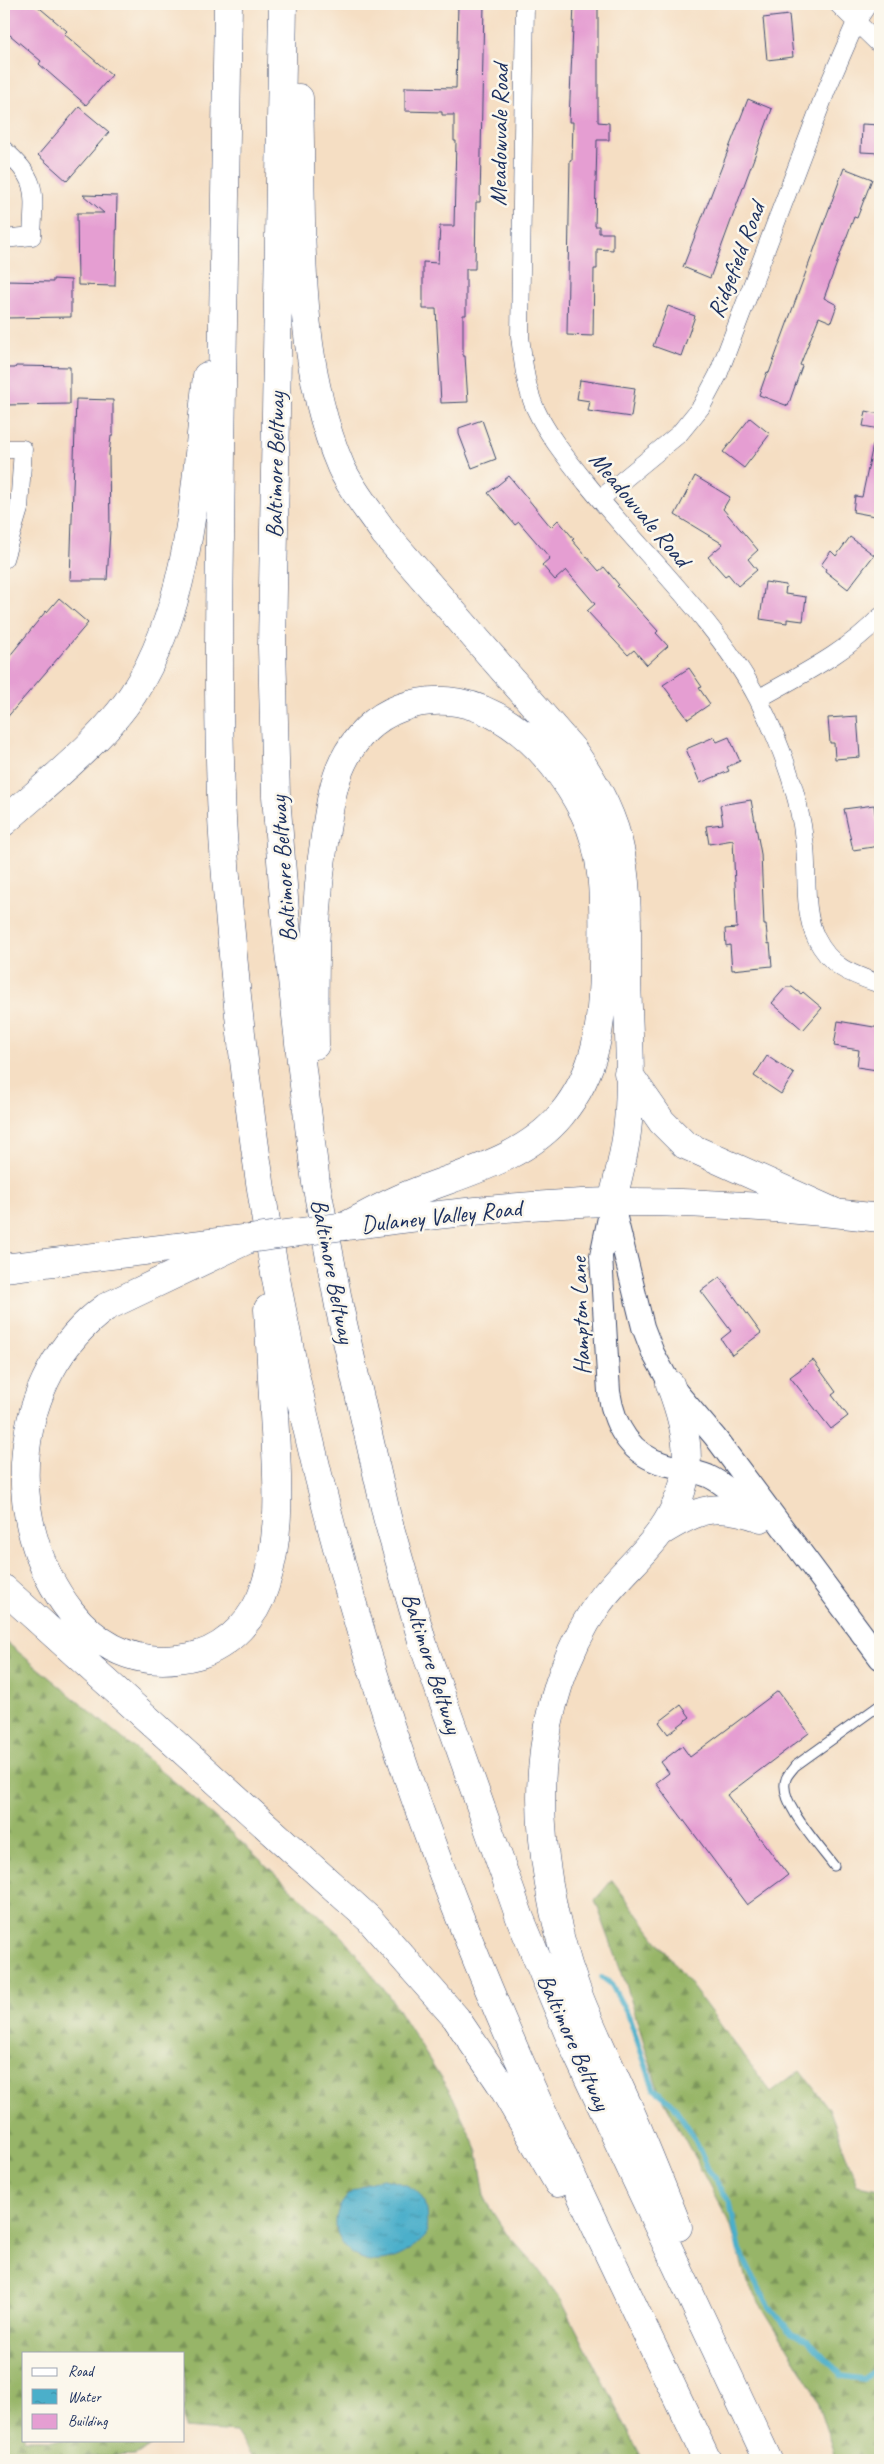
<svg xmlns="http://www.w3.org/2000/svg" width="884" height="2464" font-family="Caveat,sans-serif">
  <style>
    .forest { fill: url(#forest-firs); stroke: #597263 }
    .water { fill: url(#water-ripples); stroke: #336f94 }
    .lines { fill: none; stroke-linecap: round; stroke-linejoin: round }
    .stream { stroke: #4bafca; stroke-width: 5.5 }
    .building { fill: #e59ed2 }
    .service-casing { stroke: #3c496d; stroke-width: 11 }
    .minor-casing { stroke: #3c496d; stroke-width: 19 }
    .tertiary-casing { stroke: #3c496d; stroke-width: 24 }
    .primary-casing { stroke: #3c496d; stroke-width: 29 }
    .motorway-casing { stroke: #3c496d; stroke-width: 29 }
    .service { stroke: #fff; stroke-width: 9 }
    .minor { stroke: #fff; stroke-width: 18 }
    .tertiary { stroke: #fff; stroke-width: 22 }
    .primary { stroke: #fff; stroke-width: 28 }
    .motorway { stroke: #fff; stroke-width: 28 }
    .primary-bridge-casing { stroke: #3c496d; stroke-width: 29; stroke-linecap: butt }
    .primary-bridge { stroke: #fff; stroke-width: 28 }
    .labels { text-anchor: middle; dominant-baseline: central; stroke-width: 5; stroke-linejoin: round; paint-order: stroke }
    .street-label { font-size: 24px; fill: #1b2f5e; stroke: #fbf7ec }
  </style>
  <defs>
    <pattern id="forest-firs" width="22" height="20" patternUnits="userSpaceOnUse" patternTransform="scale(1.25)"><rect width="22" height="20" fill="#97b568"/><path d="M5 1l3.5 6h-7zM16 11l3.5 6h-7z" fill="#7a9459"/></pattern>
    <pattern id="water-ripples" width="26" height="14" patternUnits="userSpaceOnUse" patternTransform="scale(1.25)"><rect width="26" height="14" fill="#4bafca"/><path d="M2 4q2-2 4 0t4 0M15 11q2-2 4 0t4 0" fill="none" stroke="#3e8fa7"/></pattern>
  </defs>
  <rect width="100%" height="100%" fill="#fbf7ec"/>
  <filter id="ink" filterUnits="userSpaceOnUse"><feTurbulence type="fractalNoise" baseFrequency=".02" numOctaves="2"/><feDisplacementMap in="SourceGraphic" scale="10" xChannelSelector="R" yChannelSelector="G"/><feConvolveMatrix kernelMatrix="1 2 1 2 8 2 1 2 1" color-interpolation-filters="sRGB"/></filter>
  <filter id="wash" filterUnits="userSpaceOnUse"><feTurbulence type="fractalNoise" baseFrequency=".0096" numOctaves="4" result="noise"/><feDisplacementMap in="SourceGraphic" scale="20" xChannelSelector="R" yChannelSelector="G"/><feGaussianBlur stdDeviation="1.12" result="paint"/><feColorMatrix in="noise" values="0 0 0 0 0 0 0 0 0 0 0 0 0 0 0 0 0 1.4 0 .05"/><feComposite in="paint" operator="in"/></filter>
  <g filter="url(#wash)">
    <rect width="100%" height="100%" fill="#f5dec3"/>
    <!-- forest -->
    <path class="forest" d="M4,1640L194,1798L343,1937L392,2000L453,2097L478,2152L486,2202L506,2233L535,2265L561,2300L643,2460H254L236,2432L184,2428V2353H24V2440H162L135,2455L70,2458L9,2454L4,2449Z
      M612,1880L771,2092L800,2070L829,2109L857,2185L880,2189V2460H836L813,2389L747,2283L731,2226L658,2089L626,1984L595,1900Z"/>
    <!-- water -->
    <path class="water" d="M382,2179C422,2186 429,2196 426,2236C356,2309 288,2202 382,2179Z"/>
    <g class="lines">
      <!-- stream -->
      <path class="stream" d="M602,1977L611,1984L629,2017L654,2089L671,2102L692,2133L708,2169L730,2202L739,2249L756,2284L770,2307L792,2334L808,2340L842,2376L863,2379L880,2367"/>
    </g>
    <g id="blocks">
      <!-- building -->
      <path class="building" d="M4,4H35L67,31L64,34L112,75L86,105L39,64L41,61L4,30Z
        M458,4H484L480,202H476L475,269H466V315H463V356H465L468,402L441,403L436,309H423V262L438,263L440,226H454L456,141H454V115H442V112L405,111V87L456,88Z
        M574,4H598V122L609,123V140H597L595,226H599V233H613V250L597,249V269H594L593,336L567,335L570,160H572L573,122H569L570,97Z
        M789,15L793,57L767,60L763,18Z
        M748,99L772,109L710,278L683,267Z
        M79,107L109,132L67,181L38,155Z
        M862,124L880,125V153L861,152Z
        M844,168L872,179L857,218L854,217L824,298L837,305L831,322L819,317L800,365L802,366L788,406L759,395L767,372L769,373Z
        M83,195L117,196L115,286L78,285L77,213H104Z
        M53,279L71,280V317L4,318V281L53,282Z
        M668,306L695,316L681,356L653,346Z
        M16,366L70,367V404L4,405V368H15Z
        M580,380L635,388L631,417L588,411L590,401L577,399Z
        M76,399L113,400V436H111L109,454L110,531L107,580H70Z
        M866,411L880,414V429L863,426Z
        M750,418L770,434L744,468L723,452Z
        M482,420L496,459L472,468L459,434V428Z
        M873,445H880V517L853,512L855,496L862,497Z
        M509,476L551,527L558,520L574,539L572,540L599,571L604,567L619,585L617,586L658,631L656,633L668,646L647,665L634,650L628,655L587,611L595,604L566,570L555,580L542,565L550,558L519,522L515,525L488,493Z
        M695,476L730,497L723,509L758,550L748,559L757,570L738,586L728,574L725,576L708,557L723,544L675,515Z
        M850,537L874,555L848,589L825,571L826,569L821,565L831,551L836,556Z
        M765,582L786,585L785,594L806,597L803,621L787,619V623L760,619Z
        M59,598L88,623L4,721V663L46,611L47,612Z
        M689,668L702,687L699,688L710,704L688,719L663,685Z
        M857,716L860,757L835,759L834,743H830L828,718Z
        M714,737L717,742L729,737L740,761L727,767L729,771L700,783L686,749Z
        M751,800L761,854L764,925H766L768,944L770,943L772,966L732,970L730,945L726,946L725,929L737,928L733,840L709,844L706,826L723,824L720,805Z
        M874,805L880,846L853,850L844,809Z
        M786,987H792L801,994L803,992L822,1008L803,1030L772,1003Z
        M838,1021L880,1028L877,1070L857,1067L859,1050L834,1046Z
        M767,1056L794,1074L781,1094L754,1076Z
        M720,1277L761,1333L732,1355L721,1339L731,1331L701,1291Z
        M813,1360L836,1392L832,1395L848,1416L831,1429L790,1377Z
        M778,1691L809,1733L727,1795L788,1875L747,1905L656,1783L669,1773L661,1762L682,1746L690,1757Z
        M681,1705L690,1717L668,1734L659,1722Z"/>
    </g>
  </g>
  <g filter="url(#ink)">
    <use href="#blocks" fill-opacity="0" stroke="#3c496d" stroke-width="1"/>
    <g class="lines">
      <defs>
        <path id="service" d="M834,1866C821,1848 777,1801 786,1779C787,1775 792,1770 795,1766L880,1705"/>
        <path id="minor" d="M525,4L520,336C523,360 525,385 535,408C548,436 568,460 587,484C642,552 718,623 758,699C781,744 800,797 805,847C808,876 803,911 816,938C831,968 851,974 880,984
          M838,4L880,45
          M4,150C39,180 34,193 32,236L4,239
          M4,449H23L19,509L4,559
          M600,499L679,434L701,407L718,375L826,91L856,22L868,4
          M758,699C800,675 846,653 880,617"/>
        <path id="tertiary" d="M612,1202L643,1327L653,1353L670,1384L715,1437L880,1658
          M611,1208L601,1256L609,1392C614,1425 629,1454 664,1464C679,1468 693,1470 708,1476C727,1485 744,1503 759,1517"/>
        <path id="primary" d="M346,1226C434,1215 523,1204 611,1202C700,1201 791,1208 880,1218
          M4,1268L243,1239"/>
        <path id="motorway" d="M228,4C226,153 223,302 221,451C220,565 217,680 221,795C223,859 230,923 236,986C247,1096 261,1206 283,1315C324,1527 387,1737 468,1938C539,2116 625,2287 707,2460
          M283,4L272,647L276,796L286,924L301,1061L316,1183L339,1306L387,1517L423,1644L520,1918L577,2054L768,2460
          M299,98C303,217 293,356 341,467C352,491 370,512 385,534L572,749C592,778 609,806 618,840C629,884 627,931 627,976C628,1027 633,1081 627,1132C624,1156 618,1179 612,1202
          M4,822C45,785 103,740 133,694C192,602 195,482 207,376
          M315,1045C314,975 314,905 325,836C329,811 332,785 343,762C355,737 375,717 400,708C481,678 551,747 584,813C608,860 603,917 603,968C602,1024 598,1070 561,1115C525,1159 463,1173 413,1193C389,1202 367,1215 345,1226
          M628,1073L662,1122L685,1145L834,1212
          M249,1239L106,1307C10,1377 0,1521 71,1612C104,1653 146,1669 198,1655C229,1646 256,1617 265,1586C283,1532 277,1470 274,1414C272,1379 270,1344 268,1309
          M670,1384C691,1439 697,1479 661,1531C643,1557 617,1577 598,1604C565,1651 546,1713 542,1771C537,1839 553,1927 577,1991C592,2031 612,2069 629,2108C646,2147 662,2187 678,2227
          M661,1532C699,1508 718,1502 761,1518
          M4,1589L369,1919L456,2018L500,2083L558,2183"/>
      </defs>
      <!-- service casing -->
      <use href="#service" class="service-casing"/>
      <!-- minor casing -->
      <use href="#minor" class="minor-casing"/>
      <!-- tertiary casing -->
      <use href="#tertiary" class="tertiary-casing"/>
      <!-- primary casing -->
      <use href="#primary" class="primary-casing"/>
      <!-- motorway casing -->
      <use href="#motorway" class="motorway-casing"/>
      <!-- service -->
      <use href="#service" class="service"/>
      <!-- minor -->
      <use href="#minor" class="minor"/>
      <!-- tertiary -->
      <use href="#tertiary" class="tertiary"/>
      <!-- primary -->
      <use href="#primary" class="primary"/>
      <!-- motorway -->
      <use href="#motorway" class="motorway"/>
      <defs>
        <path id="primary-bridge" d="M249,1239L345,1226"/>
      </defs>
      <!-- primary-bridge casing -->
      <use href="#primary-bridge" class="primary-bridge-casing"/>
      <!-- primary-bridge -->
      <use href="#primary-bridge" class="primary-bridge"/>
    </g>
  </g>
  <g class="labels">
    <!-- street labels -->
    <g class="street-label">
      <text transform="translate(499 135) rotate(-89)">Meadowvale Road</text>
      <text transform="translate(736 260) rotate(-69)">Ridgefield Road</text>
      <text transform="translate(275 465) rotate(-89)">Baltimore Beltway</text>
      <text transform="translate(640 509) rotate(50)">Meadowvale Road</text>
      <text transform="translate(283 869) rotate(-94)">Baltimore Beltway</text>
      <text transform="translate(441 1216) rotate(-6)">Dulaney Valley Road</text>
      <text transform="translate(333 1271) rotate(79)">Baltimore Beltway</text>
      <text transform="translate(580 1316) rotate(-92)">Hampton Lane</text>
      <text transform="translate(432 1663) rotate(72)">Baltimore Beltway</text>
      <text transform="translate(574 2042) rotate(66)">Baltimore Beltway</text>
    </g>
  </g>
  <!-- margin -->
  <rect width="884" height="2464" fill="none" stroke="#fbf7ec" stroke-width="20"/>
  <!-- legend -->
  <rect x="22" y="2352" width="162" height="90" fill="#fbf7ec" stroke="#a1a7b3"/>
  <rect x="32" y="2368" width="25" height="8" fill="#ffffff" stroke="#a1a7b3"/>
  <text x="68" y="2376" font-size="15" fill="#1b2f5e">Road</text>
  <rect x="32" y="2389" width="25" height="15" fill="url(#water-ripples)" stroke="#a1a7b3"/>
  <text x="68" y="2402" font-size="15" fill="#1b2f5e">Water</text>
  <rect x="32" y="2414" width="25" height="15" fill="#e59ed2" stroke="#a1a7b3"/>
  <text x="68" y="2426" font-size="15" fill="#1b2f5e">Building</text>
</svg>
